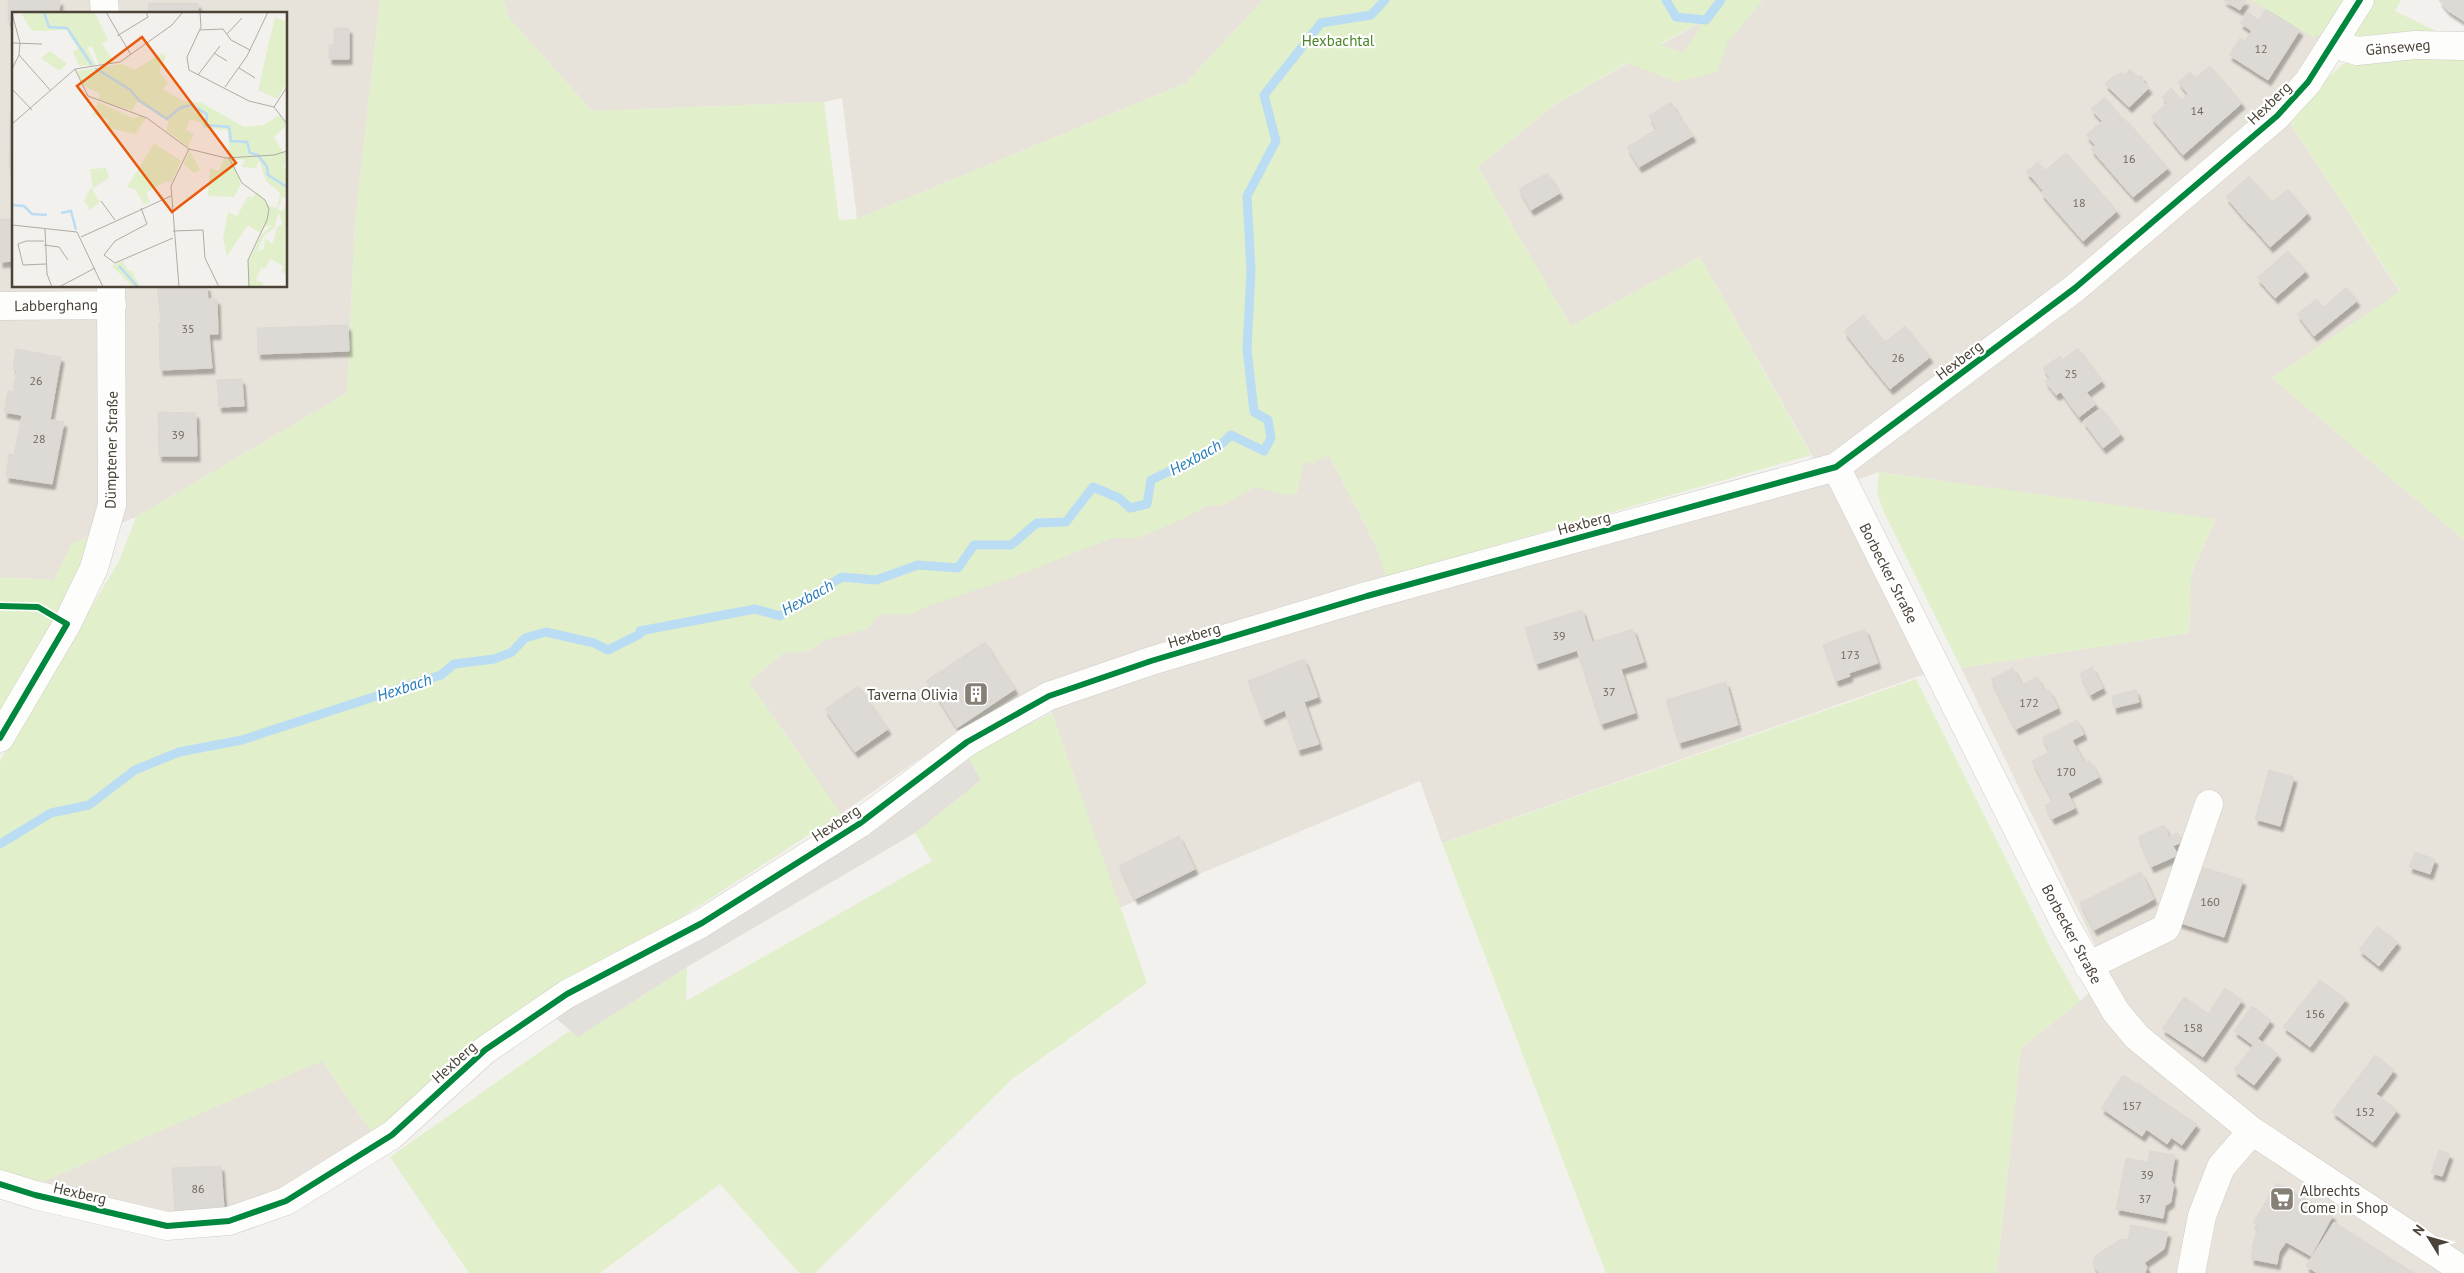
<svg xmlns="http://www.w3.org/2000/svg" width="2464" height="1273" font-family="'PT Sans',sans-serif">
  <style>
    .residential { fill: #e8e3da; fill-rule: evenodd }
    .green { fill: #e1efcb; fill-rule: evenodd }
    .parking { fill: #e3e0dc }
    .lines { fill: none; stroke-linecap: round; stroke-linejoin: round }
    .stream { stroke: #bbddf3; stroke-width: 9 }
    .building { fill: #dddad5; stroke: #dcd8d2; filter: url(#shadow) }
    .minor-casing { stroke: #cfccc7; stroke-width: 29 }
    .minor { stroke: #fdfdfc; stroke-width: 28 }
    .cycleway-casing { stroke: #fff; stroke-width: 9 }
    .cycleway { stroke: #00873e; stroke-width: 6 }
    .labels { text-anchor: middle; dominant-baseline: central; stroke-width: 4.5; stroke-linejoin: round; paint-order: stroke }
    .number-label { font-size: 12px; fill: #706a5f }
    .park-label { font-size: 15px; fill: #498324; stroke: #fff }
    .street-label { font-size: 15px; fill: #4b4337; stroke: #fff }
    .poi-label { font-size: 15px; fill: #4b4337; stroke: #fff; text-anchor: end }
    .water-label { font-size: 16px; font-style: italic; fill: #257bb8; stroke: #fff }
    .inset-river { fill: none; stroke: #bbddf3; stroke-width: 2.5 }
    .inset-road { fill: none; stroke: #b0aba4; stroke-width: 1 }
    .view { fill: #e8590c; fill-opacity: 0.15; stroke: #e8590c; stroke-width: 2.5 }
    .inset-edge { fill: none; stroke: #4b4337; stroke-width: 2.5 }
  </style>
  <defs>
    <filter id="shadow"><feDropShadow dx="3" dy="5.5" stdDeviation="1" flood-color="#0004"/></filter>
  </defs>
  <rect width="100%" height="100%" fill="#f3f1ed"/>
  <!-- residential -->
  <path class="residential" d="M0,0H380L355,222L347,393L136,517L72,544L54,580L0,577ZM14,14H286V286H14Z
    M503,0H1263L1186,83L857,219L842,98L824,102L592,111L510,19Z
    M1740,0H2269L2332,45L2285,115L2400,292L2272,378L2464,540V1273H1997L2021,1048L2080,1001L2109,974L1961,668L2189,633L2191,575L2215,520L1879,472L1833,488L1925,674L1442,843L1420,781L1119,908L1052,713L1040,686L928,753L841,814L749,682L803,636L1175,495L1329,455L1377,548L1394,599L1827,482L1700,257L1571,326L1478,167L1554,105Z
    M322,1060L375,1137L283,1196L227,1211L167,1218L42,1182Z"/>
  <!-- green -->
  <path class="green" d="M380,0H503L510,19L592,111L824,102L839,220L857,219L1186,83L1263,0H1763L1728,42L1717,72L1677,82L1627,63L1554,105L1478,167L1571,326L1700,257L1811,455L1386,577L1377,548L1329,455L1314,461V465L1304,461L1298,490L1295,494L1289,495L1255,487L1223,505L1206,506L1187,517L1138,538H1112L1011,578L928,606L910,615L880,614L867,629L825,640L809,651L783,653L749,682L841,814L648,939L553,987L441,1070L375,1137L322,1061L42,1182L0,1171V761L119,561L136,517L347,393L355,222ZM1702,21L1698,32L1683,53L1660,44Z
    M2251,0H2401L2395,11L2446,36L2464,53V540L2272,378L2400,291L2285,115L2356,53L2332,45L2316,34L2314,38Z
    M1879,472L2215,519L2191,575L2189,633L1961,668L1882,508L1877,492Z
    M97,533L65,611L0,726V577L54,580L72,544Z
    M1916,679L2052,951L2080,1001L2021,1048L1997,1273H1606L1442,843Z
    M1052,713L1147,983L1011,1080L815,1273H799L720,1184L600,1273H469L390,1157L571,1030L579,1036L687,967L686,1001L932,861L915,833L981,780L966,754Z"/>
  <!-- parking -->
  <path class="parking" d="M966,754L981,780L915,833L687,967L578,1037L552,1015Z"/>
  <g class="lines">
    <!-- stream -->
    <path class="stream" d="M1666,0L1676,17L1706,20L1721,0
      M0,844L51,813L89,805L135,770L179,752L242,740L441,675L454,664L494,659L512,652L525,638L546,632L594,643L608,650L640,634V631L755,609L780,616L842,577L876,580L918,565L958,568L974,545H1011L1037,523L1066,522L1093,487L1119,498L1130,508L1147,504L1151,480L1216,449L1231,435L1264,451L1271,438L1268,420L1254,412L1247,349L1251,270L1247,196L1276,141L1264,95L1321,23L1371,15L1385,0"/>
  </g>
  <!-- building -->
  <path class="building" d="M8,0H60L59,14H14V21H8Z
    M2223,0H2246L2240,10Z
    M2439,0H2464V21L2447,10Z
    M148,3H198V14H149Z
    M2266,9L2300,30L2268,80L2229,55L2240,38L2245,41Z
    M2247,12L2259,20L2252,31L2240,23Z
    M334,28H349V59H329V45H334Z
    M2210,66L2242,103L2183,155L2151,117L2167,103L2162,97L2171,88L2181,100L2188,94L2178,82L2190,72L2195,78Z
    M2130,69L2137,76H2142L2143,81L2149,88L2129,107L2105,84L2112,77L2122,73L2124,75Z
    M2105,97L2115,110L2102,121L2091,109Z
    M1671,102L1679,116L1657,129L1649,116Z
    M2115,110L2124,119L2095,145L2086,135Z
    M10,113H14V168H9Z
    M1679,116L1693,136L1639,167L1627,147Z
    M2125,119L2168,168L2133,197L2091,149Z
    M2066,153L2075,163L2043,191L2034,180Z
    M2038,162L2045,171L2034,180L2026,172Z
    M2075,163L2117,211L2083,241L2041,193Z
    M1547,173L1560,193L1531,210L1519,189Z
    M2249,176L2284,216L2270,230L2259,216L2249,224L2226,197Z
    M2288,189L2308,213L2293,227L2272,202Z
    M2259,216L2278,240L2270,247L2250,224Z
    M2284,216L2293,227L2278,240L2270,230Z
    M0,219H14V261L0,262Z
    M2288,251L2306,271L2275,298L2257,278Z
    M157,286H207L208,299H217L218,334H209L212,368L160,370L159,323H161Z
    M2346,287L2357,301L2314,336L2297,314L2317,299L2323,308Z
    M1863,315L1885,342L1865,358L1844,331Z
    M348,325L349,351L258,354L257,328Z
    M1905,326L1930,357L1890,389L1865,358Z
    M2078,348L2102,381L2070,405L2061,392L2056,395L2045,381L2050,378L2043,368L2060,356L2062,360Z
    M16,349L61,357L50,420L4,412L8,391L13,392L17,370L13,369Z
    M242,379L244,406L219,407L217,380Z
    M2087,393L2096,404L2079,417L2070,405Z
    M2101,408L2121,434L2103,448L2083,421Z
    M158,412L196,413L197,456H159Z
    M22,415L64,422L52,484L6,477L9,454L14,455Z
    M1582,610L1593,645L1536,664L1525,628Z
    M1633,629L1644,662L1621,669L1635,713L1601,724L1577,650L1593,645L1592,642Z
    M1865,629L1878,663L1849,673L1850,676L1836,681L1823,645Z
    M985,642L996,660L938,698L926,681Z
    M1304,659L1318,697L1304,702L1319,744L1298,750L1285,710L1263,720L1248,681Z
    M996,660L1015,689L957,728L938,698Z
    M2092,667L2103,688L2090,695L2080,674Z
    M2013,668L2022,685L2000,697L1991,679Z
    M2037,677L2045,692L2049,690L2058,708L2016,729L2000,697Z
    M1726,682L1738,725L1679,743L1666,700Z
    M858,686L888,729L855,752L825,709Z
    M2136,690L2139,702L2114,708L2112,696Z
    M2077,720L2084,734L2050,752L2042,738Z
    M2072,740L2085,764L2090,761L2099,777L2053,801L2032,761Z
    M2269,770L2294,777L2280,826L2255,819Z
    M2068,794L2075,808L2052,819L2045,805Z
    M2164,825L2169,837L2178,833L2182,842L2173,846L2178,855L2151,867L2138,837Z
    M1179,836L1195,869L1135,899L1119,866Z
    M2415,852L2435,859L2430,874L2409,867Z
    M2196,865L2243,880L2224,937L2178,922Z
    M2141,872L2154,899L2147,903L2133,876Z
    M2133,876L2147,903L2094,930L2080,903Z
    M2377,926L2398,942L2379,966L2359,950Z
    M2320,980L2346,999L2310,1047L2283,1027Z
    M2225,988L2242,1000L2225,1025L2208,1014Z
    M2184,997L2225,1025L2203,1057L2162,1029Z
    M2252,1006L2271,1020L2253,1045L2234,1031Z
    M2258,1039L2278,1054L2254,1085L2234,1070Z
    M2375,1055L2394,1070L2386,1081L2367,1066Z
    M2367,1066L2386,1081L2376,1094L2357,1079Z
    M2123,1075L2137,1084L2138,1083L2164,1102L2142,1136L2101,1108Z
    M2357,1079L2397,1110L2373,1142L2332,1112Z
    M2164,1102L2186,1117L2167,1144L2146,1129Z
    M2186,1117L2197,1124L2182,1145L2172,1138Z
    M2439,1150L2450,1154L2442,1176L2431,1173Z
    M2150,1151L2175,1155L2173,1167L2148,1162Z
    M2126,1158L2173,1167L2171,1180L2174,1185L2172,1194L2121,1184Z
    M221,1166L224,1209L175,1212L172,1168Z
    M2277,1183L2333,1215L2311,1256L2253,1223Z
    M2121,1184L2172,1194L2171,1202L2165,1206L2163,1218L2116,1209Z
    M2334,1222L2392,1259L2383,1273H2317L2306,1266Z
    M2131,1225L2168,1232L2164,1249L2144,1263L2128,1240Z
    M2258,1225L2286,1242L2279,1252L2253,1245Z
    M2121,1239L2129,1240L2147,1267L2145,1273H2099L2093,1265L2095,1256Z
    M2253,1245L2279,1252L2277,1264L2251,1259Z
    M2392,1259L2414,1273H2383Z"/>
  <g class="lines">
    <defs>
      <path id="minor" d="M104,0L105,14
        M2334,44L2357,51L2415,45L2464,46
        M0,306L112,305
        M1836,467L2066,926L2116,1012L2137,1037L2252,1131L2464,1271
        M0,738L67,624L94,568L112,505L111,286
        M2088,966L2166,928L2209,804
        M0,1184L35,1195L167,1226L229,1221L286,1201L392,1135L485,1050L567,994L702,923L859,824L967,742L1049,696L1151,661L1367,596L1836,467L2075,288L2277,116L2308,82L2360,0
        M2191,1273L2202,1216L2221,1167L2252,1131"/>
    </defs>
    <!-- minor casing -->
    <use href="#minor" class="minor-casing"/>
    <!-- minor -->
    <use href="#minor" class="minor"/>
    <defs>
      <path id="cycleway" d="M0,606L38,607L67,624L0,738
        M0,1184L35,1195L167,1226L229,1221L286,1201L392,1135L485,1050L567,994L702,923L859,824L967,742L1049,696L1151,661L1367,596L1836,467L2075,288L2277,116L2308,82L2360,0"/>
    </defs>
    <!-- cycleway casing -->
    <use href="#cycleway" class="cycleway-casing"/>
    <!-- cycleway -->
    <use href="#cycleway" class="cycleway"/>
  </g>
  <!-- icons -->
  <defs>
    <symbol id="building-square" viewBox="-11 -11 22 22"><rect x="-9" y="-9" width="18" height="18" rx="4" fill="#868077" stroke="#fff"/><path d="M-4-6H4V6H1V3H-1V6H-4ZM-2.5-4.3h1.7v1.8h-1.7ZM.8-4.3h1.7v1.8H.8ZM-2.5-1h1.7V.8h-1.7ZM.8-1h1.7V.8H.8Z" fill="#fff"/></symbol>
    <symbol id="supermarket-square" viewBox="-11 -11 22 22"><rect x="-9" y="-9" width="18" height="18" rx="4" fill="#868077" stroke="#fff"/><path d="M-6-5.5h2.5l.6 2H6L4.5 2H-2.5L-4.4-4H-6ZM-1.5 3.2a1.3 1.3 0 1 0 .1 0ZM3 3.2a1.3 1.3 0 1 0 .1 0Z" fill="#fff"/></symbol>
  </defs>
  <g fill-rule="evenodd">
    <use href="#building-square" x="962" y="680" width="28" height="28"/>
    <use href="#supermarket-square" x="2268" y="1185" width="28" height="28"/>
  </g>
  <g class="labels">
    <!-- number labels -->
    <g class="number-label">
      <text x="2261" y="48">12</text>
      <text x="2197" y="110">14</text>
      <text x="2129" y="158">16</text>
      <text x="2079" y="202">18</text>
      <text x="188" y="328">35</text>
      <text x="1898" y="357">26</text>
      <text x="2071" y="373">25</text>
      <text x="36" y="380">26</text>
      <text x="178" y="434">39</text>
      <text x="39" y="438">28</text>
      <text x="1559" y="635">39</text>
      <text x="1850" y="654">173</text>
      <text x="1609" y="691">37</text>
      <text x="2029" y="702">172</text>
      <text x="2066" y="771">170</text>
      <text x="2210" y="901">160</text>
      <text x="2315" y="1013">156</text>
      <text x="2193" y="1027">158</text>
      <text x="2132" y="1105">157</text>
      <text x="2365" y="1111">152</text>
      <text x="2147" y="1174">39</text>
      <text x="198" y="1188">86</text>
      <text x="2145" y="1198">37</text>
    </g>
    <!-- park labels -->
    <g class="park-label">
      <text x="1338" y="40">Hexbachtal</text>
    </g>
    <!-- street labels -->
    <g class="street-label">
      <text transform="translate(2398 47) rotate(-5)">Gänseweg</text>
      <text transform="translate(2269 103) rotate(-44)">Hexberg</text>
      <text transform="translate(56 305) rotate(-1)">Labberghang</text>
      <text transform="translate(1959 360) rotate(-37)">Hexberg</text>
      <text transform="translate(111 450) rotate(-89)">Dümptener Straße</text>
      <text transform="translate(1584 523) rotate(-15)">Hexberg</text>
      <text transform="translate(1889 573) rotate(63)">Borbecker Straße</text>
      <text transform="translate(1194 635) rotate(-17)">Hexberg</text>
      <text transform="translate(836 823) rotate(-33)">Hexberg</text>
      <text transform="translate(2072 934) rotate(62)">Borbecker Straße</text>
      <text transform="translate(454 1062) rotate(-42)">Hexberg</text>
      <text transform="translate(80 1193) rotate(13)">Hexberg</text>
    </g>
    <!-- poi labels -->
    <g class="poi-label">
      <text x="958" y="694">Taverna Olivia</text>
      <text x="2300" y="1190" text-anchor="start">Albrechts<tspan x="2300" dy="17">Come in Shop</tspan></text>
    </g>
    <!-- water labels -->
    <g class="water-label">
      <text transform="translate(1195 457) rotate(-29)">Hexbach</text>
      <text transform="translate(807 597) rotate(-29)">Hexbach</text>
      <text transform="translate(404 687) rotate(-18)">Hexbach</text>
    </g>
  </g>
  <!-- overview -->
  <g transform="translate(12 12)">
    <rect width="275" height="275" fill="#f3f1ed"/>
    <path d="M15,0L83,1L96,28L90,32L102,50L87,52L80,34L75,36L84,53L67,54L61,40L66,37L55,18L20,19L10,3ZM263,5L275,10V71L265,87L246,78ZM38,39L55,52L47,59L29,46ZM150,41L154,44L147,60L156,71L151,77L171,89L190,91L232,115L252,113L267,103L275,113L262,125L271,140L275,139L272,156L275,159V186L270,185L266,197L270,199L275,192V263L269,259L272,254L258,247L253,257L249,256L244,268L251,271L250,275H236V250L249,223L260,213L252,215L248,221L236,213L215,244L211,226L216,200L225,204L236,184L240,186L245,180L257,194L265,196L268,181L254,169L247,148L244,156L230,155L233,147L221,148L229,172L222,185L196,184L198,156L207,159L212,146L217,145L216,118L192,116L189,111L178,107L174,118L182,122L176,135L154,118L157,110L127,90H124L121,99L86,88L88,82L71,73L65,59L109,52L123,58ZM266,200L271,212L265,215L261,232L253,226L252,237L245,240L251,225L263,215ZM86,90L121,106L128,104L134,106L124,122L95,116L97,108L81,103ZM142,131L169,149L159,170L154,169L134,181L138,190L132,193L124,178L115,175ZM178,139L188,158L182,161L171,151ZM94,156L97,166L81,176L78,157ZM79,175L88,190L78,198L72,189ZM111,249L116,259L119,258L128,275H121L100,254Z" fill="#e1efcb" fill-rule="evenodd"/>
    <path class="inset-river" d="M32,0L37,15L55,16L80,53M83,56L117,77L128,89L155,107L168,96L179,93L195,102L194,113L217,115L219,129L235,130L238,141L246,143L255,155L256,163L275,175M0,193L12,194L20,202L35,203M49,201L59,199L64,218M107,254L126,275"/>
    <path class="inset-road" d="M94,0L119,43M188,0L189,15L175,45L177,58L237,89L262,95L275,112M0,1L8,31L7,43L0,57M188,18L211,17L219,28L238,38M215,22L230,6M105,24L136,5L134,0M0,31L30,32M202,41L215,49M7,43L39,79M227,56L243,66M63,57L76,84L135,106L177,137L214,146L262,143L275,139M186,63L208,34M213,75L235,44L256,0M0,77L20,98M262,95L275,75M0,112L63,57L108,50L160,13L171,0M217,146L230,171L253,188L257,197L255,208L236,248L237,275M89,189L103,208M0,213L65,220L91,275M33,216L35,262L40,275M161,219L191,218L193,246L207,275M69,225L159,184M32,229H14L6,232L11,253L34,252M32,233L47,235L56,248M92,243L103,251L161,226M92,243L103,229L135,212L129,196M47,275L83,256M167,275L159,174L177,137"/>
    <path class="view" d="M130,25L224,151L160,200L65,74Z"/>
    <rect width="275" height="275" class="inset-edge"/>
  </g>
  <!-- north arrow -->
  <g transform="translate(2429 1238) rotate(307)" stroke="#ffffff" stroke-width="4" paint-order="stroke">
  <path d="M0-4L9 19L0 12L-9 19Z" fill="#4b4337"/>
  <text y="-8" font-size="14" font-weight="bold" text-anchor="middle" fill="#4b4337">N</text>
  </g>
</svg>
